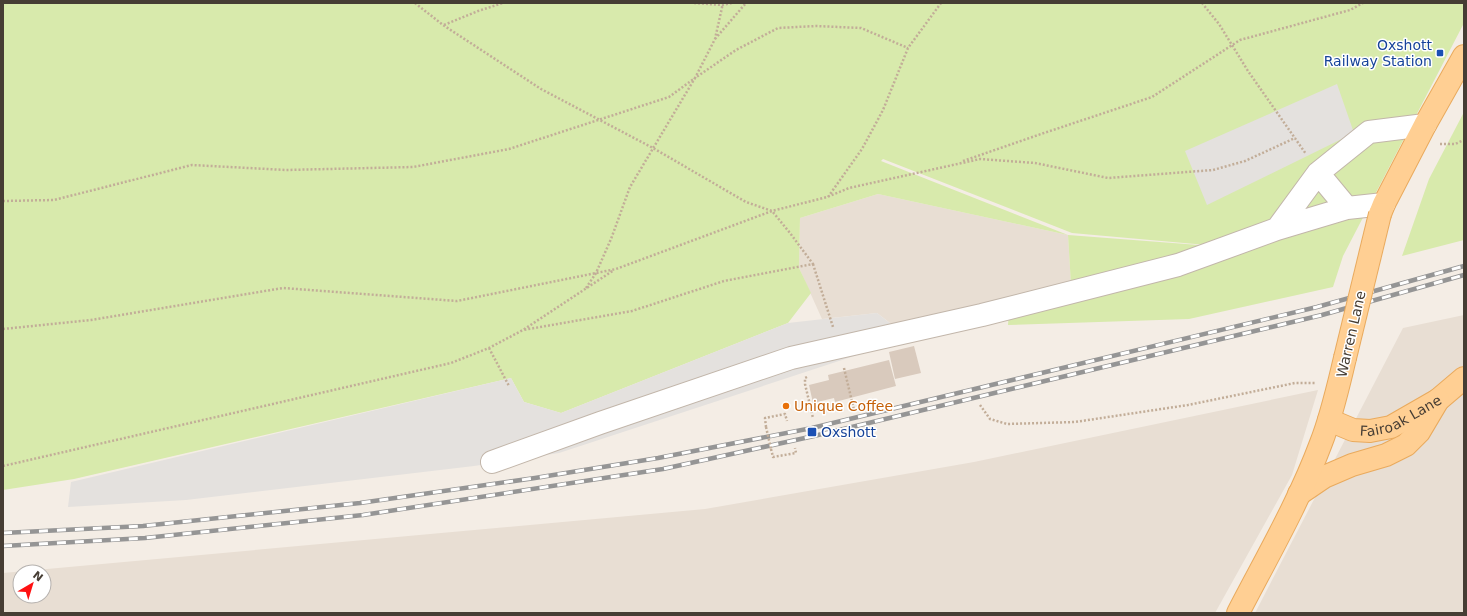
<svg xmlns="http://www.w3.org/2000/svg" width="1467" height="616" font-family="'DejaVu Sans',sans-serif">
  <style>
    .residential { fill: #e8ded3; fill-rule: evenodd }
    .green { fill: #d8eaac; fill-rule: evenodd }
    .parking { fill: #e4e1de }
    .building { fill: #d9cabd }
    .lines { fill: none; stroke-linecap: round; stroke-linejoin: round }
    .minor-casing { stroke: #c2b6aa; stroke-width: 24 }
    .major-casing { stroke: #e9aa5d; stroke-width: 24 }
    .path { stroke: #c2ad98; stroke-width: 2.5; stroke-dasharray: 2 2; stroke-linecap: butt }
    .minor { stroke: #fff; stroke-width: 22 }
    .major { stroke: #ffcf93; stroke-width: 22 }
    .rail-casing { stroke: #959595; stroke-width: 4.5 }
    .rail { stroke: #fff; stroke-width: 3; stroke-dasharray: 9; stroke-linecap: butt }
    .major-bridge-casing { stroke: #e9aa5d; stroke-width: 24; stroke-linecap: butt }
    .path-bridge { stroke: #c2ad98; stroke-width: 2.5; stroke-dasharray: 2 2; stroke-linecap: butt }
    .major-bridge { stroke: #ffcf93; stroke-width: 22 }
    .transit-dot { fill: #1a4fb4; stroke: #fff; stroke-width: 1.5 }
    .food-dot { fill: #e8710a; stroke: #fff; stroke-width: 1.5 }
    .labels { text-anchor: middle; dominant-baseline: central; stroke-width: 3; stroke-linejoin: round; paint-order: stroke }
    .transit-label { font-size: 14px; fill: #164399; stroke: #fff; text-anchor: end }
    .street-label { font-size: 14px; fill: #463d34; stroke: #fff }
    .food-label { font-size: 14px; fill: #c56008; stroke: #fff; text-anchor: start }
  </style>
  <rect width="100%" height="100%" fill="#f4ede5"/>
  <!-- residential -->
  <path class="residential" d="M878,194L1068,235L1071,285L894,326L877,313L822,319L799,268L800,218Z
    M1464,315V613H1255L1403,328Z
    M1318,390L1292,475L1215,613H3V573L705,509L974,462ZM20,572H44V596H20Z"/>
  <!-- green -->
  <path class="green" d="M3,3H1464V23L1343,256L1333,287L1189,319L1008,325L1010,299L1071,285L1068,235L878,194L800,218L799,268L811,293L788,323L561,413L524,402L511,378L74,479L3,490ZM883,159L1072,233L1251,249L1068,235L881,161Z
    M1464,112V240L1402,256L1429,179Z"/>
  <!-- parking -->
  <path class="parking" d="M1337,84L1354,133L1207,205L1185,151Z
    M877,313L909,338L559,453L474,466L186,500L68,507L71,482L511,378L524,402L561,413L788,323Z"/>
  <!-- building -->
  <path class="building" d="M914,346L921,373L895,379L889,352Z
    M889,360L896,386L835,402L834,398L813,403L809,385L829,380L828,375Z"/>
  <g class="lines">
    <defs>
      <path id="minor" d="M1318,173L1347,208L1384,204
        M1277,229L1318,173L1369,132L1425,125
        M492,462L600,423L791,358L982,315L1178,265L1277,229L1347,208"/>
      <g id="major">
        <path d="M1380,214L1384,204L1425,125L1464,56"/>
        <path id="s1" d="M1329,420L1353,430L1370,431L1391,427L1438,400L1464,378"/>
        <path d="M1299,494L1324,477L1352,465L1386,455L1406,445L1419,432L1438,400"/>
        <path d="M1238,613C1267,557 1299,502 1321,443C1332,415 1338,387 1345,358"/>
      </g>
    </defs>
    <!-- minor casing -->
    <use href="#minor" class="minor-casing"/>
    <!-- major casing -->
    <use href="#major" class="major-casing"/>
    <!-- path -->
    <path class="path" d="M415,3L443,25L541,89L653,148L746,202L772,211L790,233L813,264L724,281L632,311L523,330
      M694,3L722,5L732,3
      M1202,3L1219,24L1248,71L1306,154
      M444,25L478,11L503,3
      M715,39L746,3
      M1440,144H1455L1464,140
      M963,161L1041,134L1152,97L1240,40L1350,10L1363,3
      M828,197L862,149L883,110L908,48L941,3
      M3,201L54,200L192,165L286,170L413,167L509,149L669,97L695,78L715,39L723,3
      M813,264L833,327
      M586,288L596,273L611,239L630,187L695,78L736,50L778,28L816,26L861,28L908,48
      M3,329L91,320L283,288L457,301L616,269L772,211L827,197L849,188L980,159L1035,163L1108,178L1213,170L1245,161L1295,138
      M489,348L509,386
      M844,368L854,410
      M807,377L805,378V384L813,418
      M980,405L990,419L1007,424L1075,422L1188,405L1295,383H1316
      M766,427L765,418L785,414L787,421
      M771,449L773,457L796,453L795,448
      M3,466L451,363L489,348L523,330L614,270"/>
    <!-- minor -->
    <use href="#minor" class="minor"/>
    <!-- major -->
    <use href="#major" class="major"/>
    <defs>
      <path id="rail" d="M3,533L143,526L360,503L535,478L658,458L812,428L1317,307L1464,266
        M3,546L145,538L363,515L663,469L814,436L1322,315L1464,275"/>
    </defs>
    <!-- rail casing -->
    <use href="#rail" class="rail-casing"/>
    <!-- rail -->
    <use href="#rail" class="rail"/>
    <defs>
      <path id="major-bridge" d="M1345,358L1380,214"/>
    </defs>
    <!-- major-bridge casing -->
    <use href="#major-bridge" class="major-bridge-casing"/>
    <!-- path-bridge -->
    <path class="path-bridge" d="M766,427L771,449"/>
    <!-- major-bridge -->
    <use href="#major-bridge" class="major-bridge"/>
  </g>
  <!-- markers -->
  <g class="transit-dot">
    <rect x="1436" y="49" width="8" height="8" rx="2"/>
    <rect x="807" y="427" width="10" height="10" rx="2"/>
  </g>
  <circle class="food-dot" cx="786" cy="406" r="4"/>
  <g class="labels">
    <!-- transit labels -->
    <g class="transit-label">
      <text x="1432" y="45">Oxshott<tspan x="1432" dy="16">Railway Station</tspan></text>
      <text x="821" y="432" text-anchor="start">Oxshott</text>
    </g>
    <!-- street labels -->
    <g class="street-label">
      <text transform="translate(1351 334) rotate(-77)">Warren Lane</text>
      <text stroke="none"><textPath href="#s1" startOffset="77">Fairoak Lane</textPath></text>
    </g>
    <!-- food labels -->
    <g class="food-label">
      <text x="794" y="406">Unique Coffee</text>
    </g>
  </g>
  <!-- border -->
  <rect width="1467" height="616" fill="none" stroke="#463d34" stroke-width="8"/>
  <!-- north arrow -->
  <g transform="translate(32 584) rotate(38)"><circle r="19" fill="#ffffff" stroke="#b5b1ae"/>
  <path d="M0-3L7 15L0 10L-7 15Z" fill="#ff1112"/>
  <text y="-6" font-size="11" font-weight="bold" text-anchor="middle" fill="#463d34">N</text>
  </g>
</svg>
